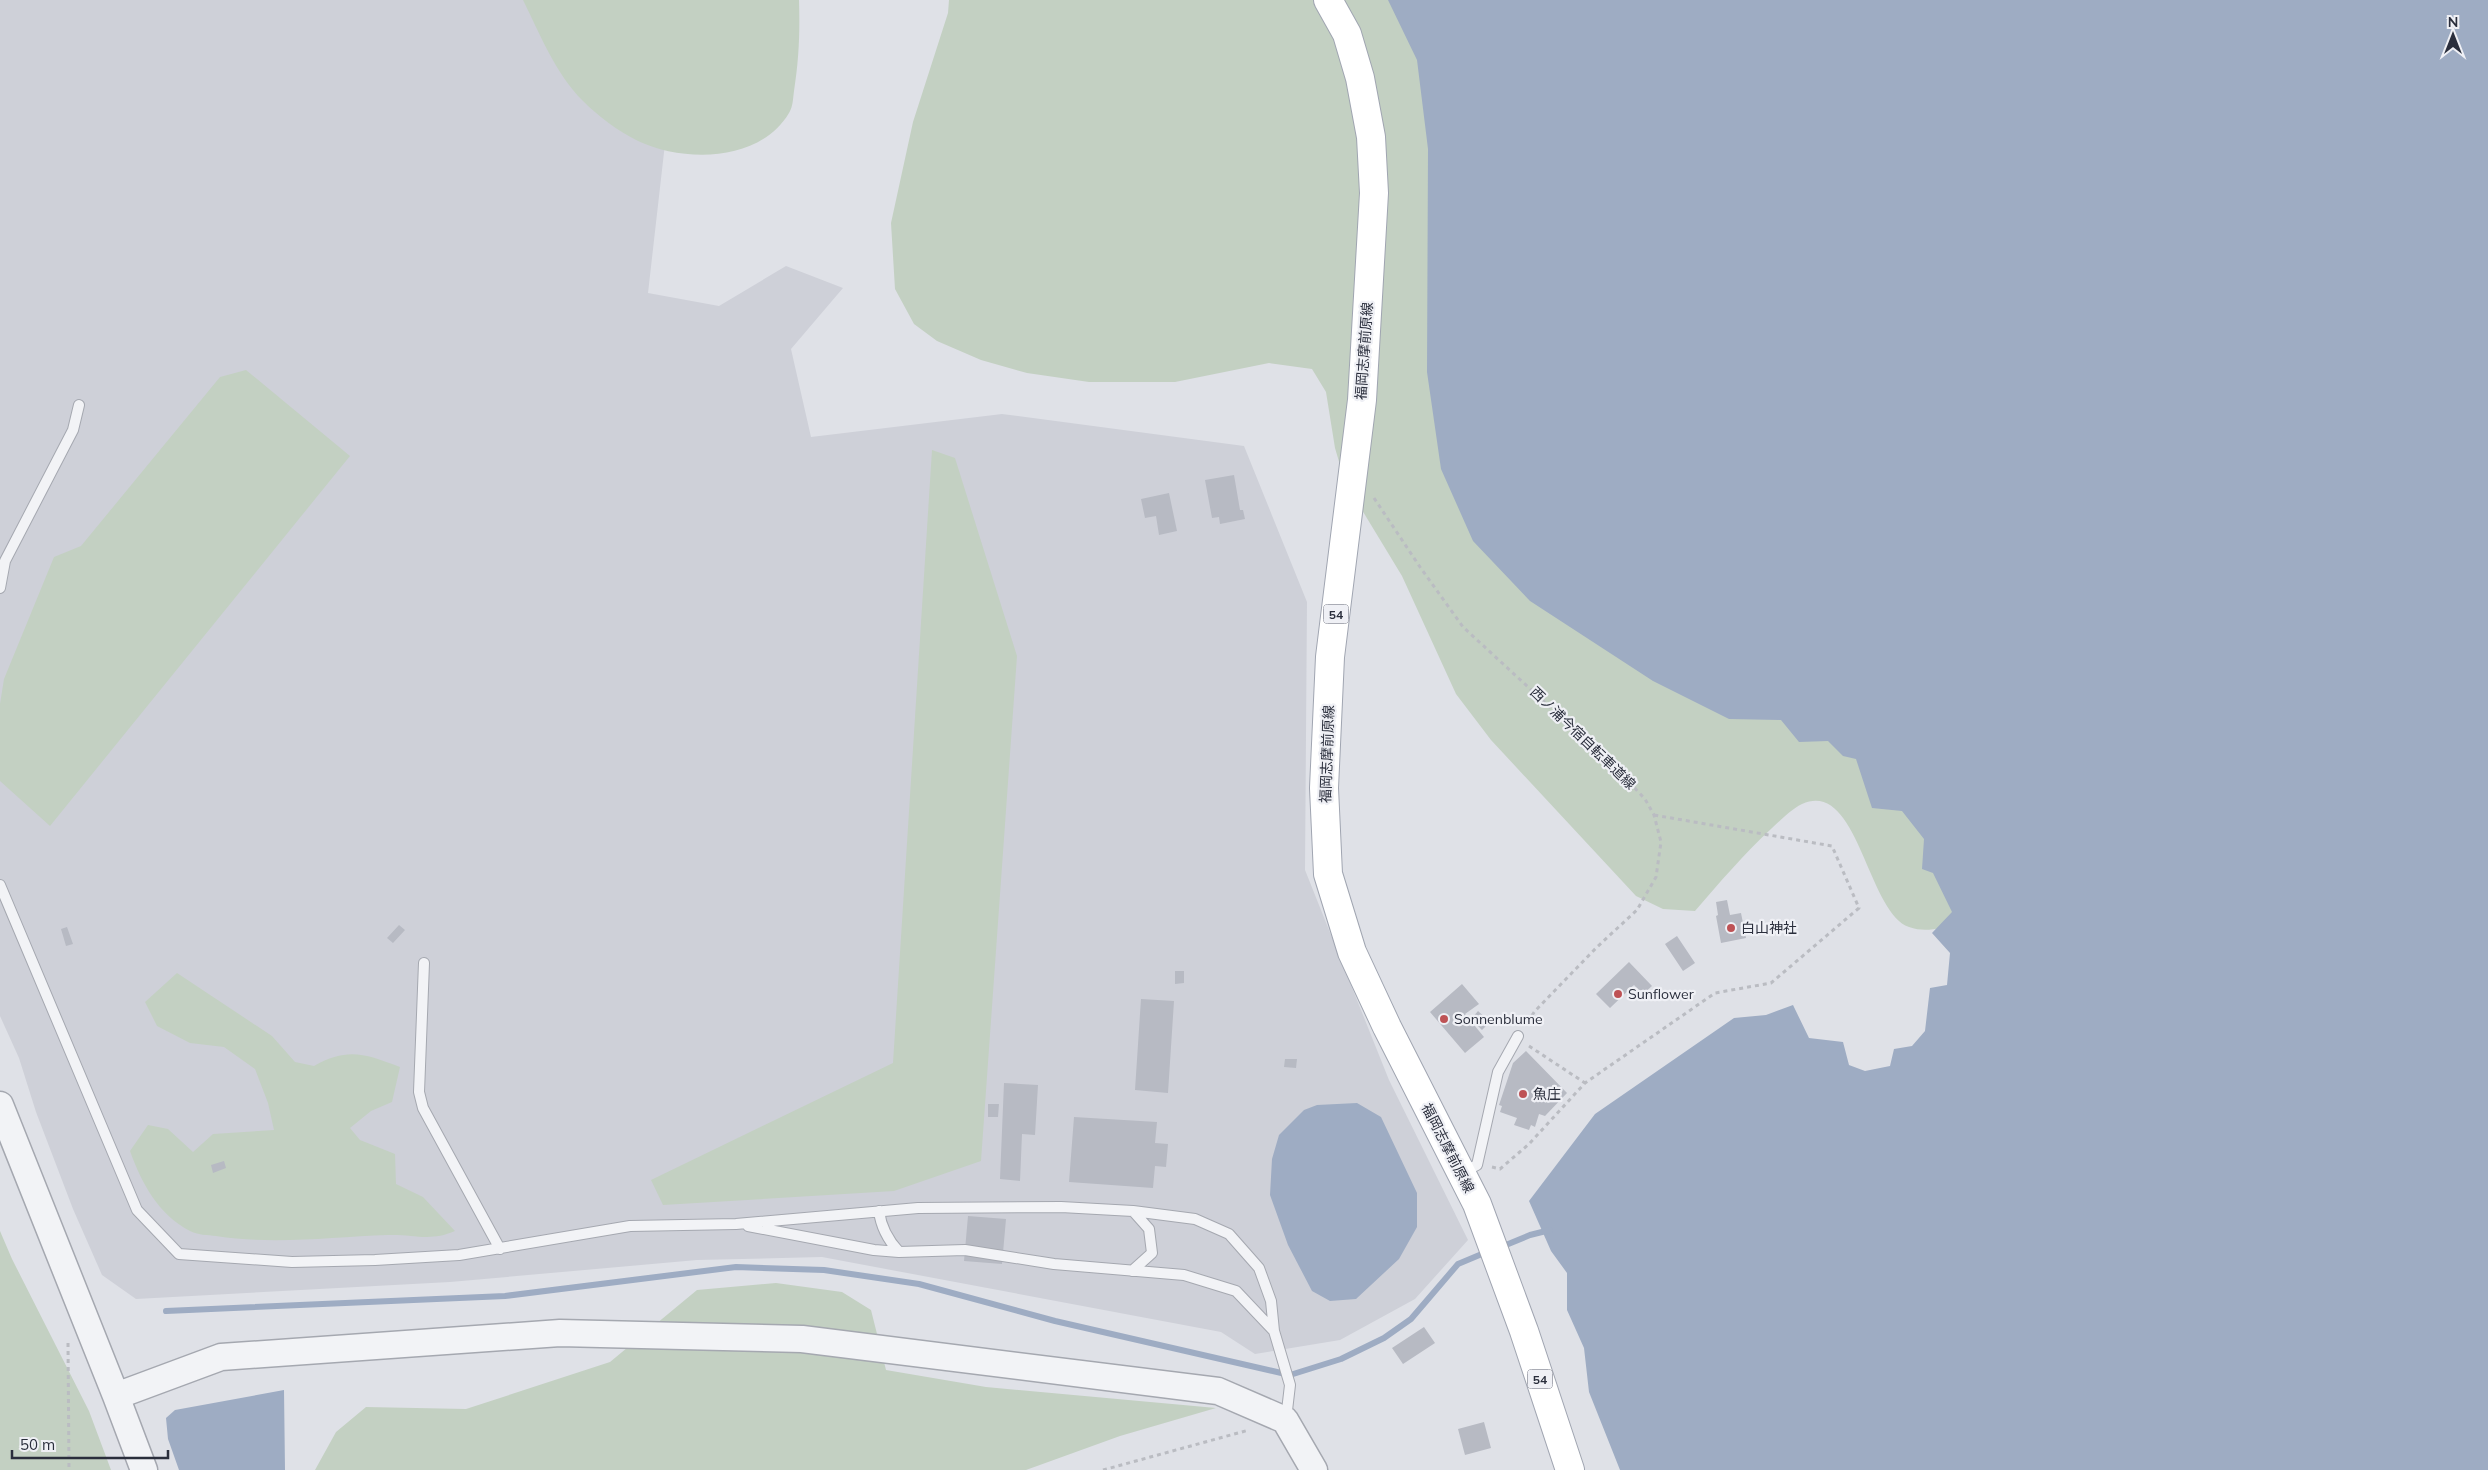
<svg xmlns="http://www.w3.org/2000/svg" width="2488" height="1470" font-family="Mulish,'Noto Sans JP',sans-serif">
  <style>
    .built { fill: #ced0d8 }
    .green { fill: #c3d0c2 }
    .water { fill: #9eacc3 }
    .lines { fill: none; stroke-linecap: round; stroke-linejoin: round }
    .stream { stroke: #9eacc3; stroke-width: 6 }
    .building { fill: #b7bac3 }
    .service-casing { stroke: #a5a8b0; stroke-width: 12 }
    .tertiary-casing { stroke: #a5a8b0; stroke-width: 29 }
    .primary-casing { stroke: #a0a5b1; stroke-width: 30 }
    .path { stroke: #babcc2; stroke-width: 3; stroke-dasharray: 4 4; stroke-linecap: butt }
    .service { stroke: #f2f3f6; stroke-width: 10 }
    .tertiary { stroke: #f2f3f6; stroke-width: 26 }
    .primary { stroke: #fff; stroke-width: 28 }
    .poi-dot { fill: #be5255; stroke: #eff0f5; stroke-width: 2 }
    .labels { text-anchor: middle; dominant-baseline: central; stroke-width: 4.5; stroke-linejoin: round; paint-order: stroke }
    .shield { fill: #eff0f5; stroke: #656874; stroke-width: 1 }
    .shield-label { font-size: 12px; font-weight: bold; fill: #2a2e3c }
    .street-label { font-size: 14px; fill: #2a2e3c; stroke: #eff0f5 }
    .poi-label { font-size: 14px; fill: #2a2e3c; stroke: #eff0f5; text-anchor: start }
  </style>
  <rect width="100%" height="100%" fill="#dfe1e7"/>
  <!-- built -->
  <path class="built" d="M0,0H640L676,47L648,293L719,306L786,266L843,288L791,349L811,437L1002,414L1244,446L1307,602L1305,870L1389,1080L1468,1240L1415,1299L1340,1340L1255,1354L1221,1332L822,1257L697,1260L450,1282L136,1299L102,1275L73,1209L36,1112L19,1058L0,1016Z"/>
  <!-- green -->
  <path class="green" d="M523,0H799C800,33 799,59 794,91C793,98 793,107 789,113C760,162 685,163 638,141C618,131 599,117 583,101C555,73 540,34 523,0Z
    M949,0H1528L1874,634L1957,924C1940,928 1926,933 1909,927C1867,912 1858,778 1802,804C1790,810 1781,820 1772,828C1744,854 1720,882 1695,911L1663,909L1636,896L1491,740L1456,694L1402,576L1345,482L1335,448L1326,392L1312,369L1269,363L1175,382H1089L1027,373L981,360L937,341L914,324L895,289L891,223L913,122L948,13Z
    M246,370L350,456L50,826L0,781V704L4,679L54,557L81,546L220,377Z
    M932,450L955,458L1017,656L981,1161L894,1191L663,1205L651,1180L893,1063Z
    M177,973L272,1036L295,1062L314,1066C348,1047 365,1054 400,1067L392,1102L371,1111L350,1128L360,1140L395,1154L396,1184L423,1197L455,1231C430,1242 414,1234 388,1235C331,1237 274,1245 216,1236C208,1235 197,1235 190,1231C158,1214 142,1184 130,1151L148,1125L168,1129L193,1152L213,1134L274,1130L268,1103L255,1069L224,1047L190,1043L157,1026L145,1002Z
    M0,1231L12,1259L89,1411L111,1470H0Z
    M776,1283L842,1292L871,1310L886,1370L986,1387L1216,1408L1120,1436L1026,1470H315L336,1432L366,1407L466,1409L610,1362L697,1290Z"/>
  <!-- water -->
  <path class="water" d="M1388,0H2488V1470H1620L1589,1392L1584,1348L1567,1310V1273L1551,1251L1529,1201L1595,1114L1734,1018L1766,1015L1793,1005L1809,1038L1843,1042L1849,1065L1865,1071L1890,1066L1894,1049L1912,1046L1925,1031L1930,988L1947,985L1950,953L1932,933L1952,912L1933,873L1922,869L1924,839L1902,811L1872,808L1856,759L1843,756L1828,741L1799,742L1781,720L1729,719L1653,681L1530,601L1473,541L1441,469L1427,372L1428,149L1417,60Z
    M1357,1103L1381,1117L1417,1193V1227L1399,1259L1356,1299L1330,1301L1312,1291L1288,1245L1270,1195L1272,1159L1279,1135L1304,1110L1317,1105Z
    M284,1390L285,1470H179L168,1439L166,1418L175,1410Z"/>
  <g class="lines">
    <!-- stream -->
    <path class="stream" d="M1501,1247L1530,1235L1550,1230
      M166,1311L505,1296L736,1267L824,1270L919,1284L1055,1321L1290,1375L1341,1359L1384,1338L1411,1319L1458,1264L1489,1251"/>
  </g>
  <!-- building -->
  <path class="building" d="M1234,475L1240,510H1243L1245,519L1220,524L1219,517L1212,518L1205,480Z
    M1169,493L1177,531L1159,535L1156,516L1145,518L1141,499Z
    M1727,900L1730,915L1741,913L1746,938L1721,943L1716,916L1718,915L1716,902Z
    M399,925L405,930L393,943L387,938Z
    M67,927L73,944L66,946L61,929Z
    M1677,936L1695,963L1683,971L1665,944Z
    M1629,962L1652,986L1643,994L1634,985L1610,1008L1596,994Z
    M1175,971H1184V983L1175,984Z
    M1462,984L1479,1004L1465,1014L1484,1037L1465,1053L1430,1012Z
    M1141,999L1174,1001L1168,1093L1135,1090Z
    M1478,1011L1490,1022L1482,1030L1471,1019Z
    M1526,1051L1567,1093L1545,1116L1539,1114L1535,1127L1531,1125L1529,1130L1514,1125L1517,1118L1500,1112L1502,1106L1499,1105L1513,1063Z
    M1285,1059H1297L1296,1068L1284,1067Z
    M1004,1083L1038,1085L1035,1135L1022,1134L1020,1181L1000,1179Z
    M988,1104H999L998,1117H988Z
    M1074,1117L1157,1122L1155,1143L1168,1144L1166,1167L1155,1166L1153,1188L1069,1182Z
    M224,1161L226,1168L213,1173L211,1165Z
    M968,1216L1006,1219L1002,1264L964,1261Z
    M1424,1327L1435,1343L1403,1364L1392,1348Z
    M1484,1422L1491,1448L1465,1455L1458,1429Z"/>
  <g class="lines">
    <defs>
      <path id="service" d="M0,588L5,561L73,430L79,405
        M0,885L137,1210L179,1254L292,1262L375,1260L459,1255L630,1226L736,1224L918,1208L1061,1207L1133,1211L1195,1219L1229,1234L1259,1268L1271,1301L1274,1331L1290,1385L1286,1419
        M424,963L419,1092L423,1108L500,1249
        M1463,1172L1477,1165L1498,1072L1518,1036
        M879,1211C881,1228 888,1240 899,1252
        M748,1226L874,1250L899,1252L965,1250L1054,1264L1184,1275L1236,1291L1274,1331
        M1132,1271L1152,1253L1149,1229L1133,1211"/>
      <path id="tertiary" d="M0,1105L116,1396L144,1470
        M116,1396L221,1357L560,1333L802,1339L1218,1391L1285,1420L1314,1470"/>
      <path id="primary" d="M1328,0L1347,34L1360,78L1371,137L1374,193L1362,400L1330,657L1324,788L1328,874L1352,952L1387,1027L1477,1204L1524,1331L1570,1470"/>
    </defs>
    <!-- service casing -->
    <use href="#service" class="service-casing"/>
    <!-- tertiary casing -->
    <use href="#tertiary" class="tertiary-casing"/>
    <!-- primary casing -->
    <use href="#primary" class="primary-casing"/>
    <!-- path -->
    <path class="path" d="M1374,498L1420,567L1463,627L1616,768L1645,799L1654,815L1661,842L1656,877L1637,910L1597,947L1535,1011L1526,1024
      M1529,1046L1585,1083
      M1492,1167L1500,1169L1529,1144L1585,1083L1715,993L1771,983L1859,908L1832,846L1654,815
      M68,1343L69,1470
      M1103,1470L1249,1430"/>
    <!-- service -->
    <use href="#service" class="service"/>
    <!-- tertiary -->
    <use href="#tertiary" class="tertiary"/>
    <!-- primary -->
    <use href="#primary" class="primary"/>
  </g>
  <!-- markers -->
  <g class="poi-dot">
    <circle cx="1731" cy="928" r="5"/>
    <circle cx="1618" cy="994" r="5"/>
    <circle cx="1444" cy="1019" r="5"/>
    <circle cx="1523" cy="1094" r="5"/>
  </g>
  <g class="labels">
    <!-- shield labels -->
    <g class="shield">
      <rect x="1323.5" y="604.5" width="25" height="19" rx="4"/>
      <rect x="1527.5" y="1369.5" width="25" height="19" rx="4"/>
    </g>
    <g class="shield-label">
      <text x="1336" y="614">54</text>
      <text x="1540" y="1379">54</text>
    </g>
    <!-- street labels -->
    <g class="street-label">
      <text transform="translate(1364 351) rotate(-86)">福岡志摩前原線</text>
      <text transform="translate(1583 738) rotate(44)">西ノ浦今宿自転車道線</text>
      <text transform="translate(1327 754) rotate(-88)">福岡志摩前原線</text>
      <text transform="translate(1448 1148) rotate(63)">福岡志摩前原線</text>
    </g>
    <!-- poi labels -->
    <g class="poi-label">
      <text x="1741" y="928">白山神社</text>
      <text x="1628" y="994">Sunflower</text>
      <text x="1454" y="1019">Sonnenblume</text>
      <text x="1533" y="1094">魚庄</text>
    </g>
  </g>
  <!-- north arrow -->
  <g transform="translate(2453 35)" stroke="#eff0f5" stroke-width="4" paint-order="stroke">
  <path d="M0-4L9 19L0 12L-9 19Z" fill="#2a2e3c"/>
  <text y="-8" font-size="14" font-weight="bold" text-anchor="middle" fill="#2a2e3c">N</text>
  </g>
  <!-- scale -->
  <path d="M12 1450v8h156v-8" fill="none" stroke="#2a2e3c" stroke-width="2.5"/>
  <text x="20" y="1450" font-size="15" fill="#2a2e3c" stroke="#eff0f5" stroke-width="4" paint-order="stroke">50 m</text>
</svg>
